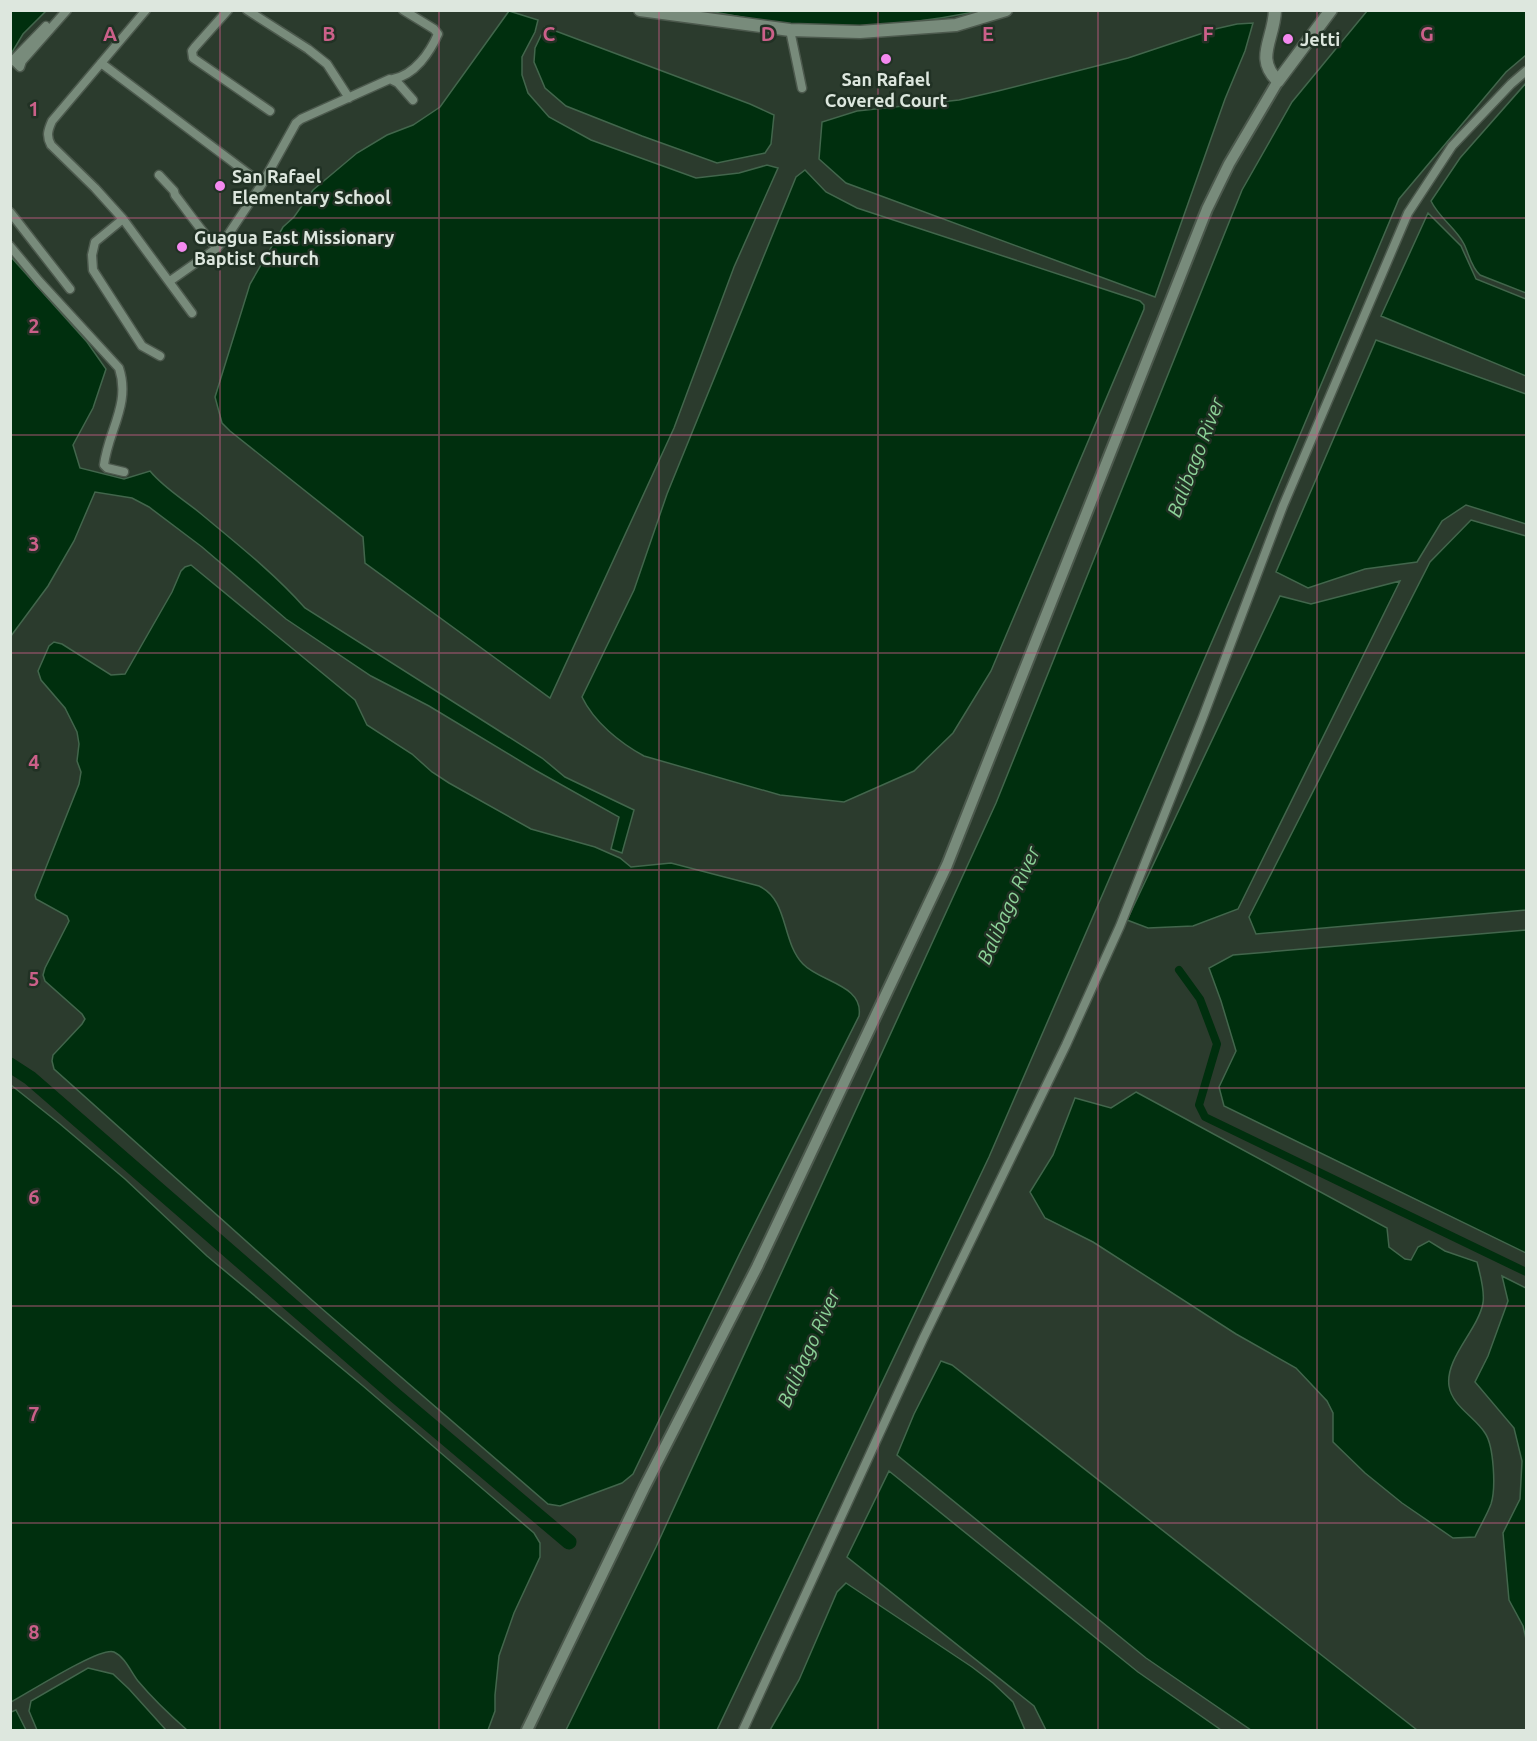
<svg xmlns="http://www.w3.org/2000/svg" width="1537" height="1741" font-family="Ubuntu,sans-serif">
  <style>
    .water { fill: #002f0e; stroke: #42664c; stroke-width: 1.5 }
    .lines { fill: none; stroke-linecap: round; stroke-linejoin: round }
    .canal { stroke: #002f0e; stroke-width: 8 }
    .river { stroke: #002f0e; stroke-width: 15 }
    .minor-casing { stroke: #4c594d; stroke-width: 11 }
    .tertiary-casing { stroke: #4c594d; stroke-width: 14 }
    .secondary-casing { stroke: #4c594d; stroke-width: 15 }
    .minor { stroke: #788b7b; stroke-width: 8 }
    .tertiary { stroke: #788b7b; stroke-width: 10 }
    .secondary { stroke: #788b7b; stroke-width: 12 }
    .grid { fill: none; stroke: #cb6089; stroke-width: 1.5; stroke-opacity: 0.55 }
    .poi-dot { fill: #f489ef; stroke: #213124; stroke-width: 2 }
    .labels { text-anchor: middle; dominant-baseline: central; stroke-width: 5; stroke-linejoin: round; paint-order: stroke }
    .poi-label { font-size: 18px; font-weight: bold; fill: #dde7de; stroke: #213124; text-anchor: start }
    .water-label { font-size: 20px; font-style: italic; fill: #8cd298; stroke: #213124 }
    .grid-label { font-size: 20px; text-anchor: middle; font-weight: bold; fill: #cb6089; stroke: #213124; stroke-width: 5; stroke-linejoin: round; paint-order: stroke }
  </style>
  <rect width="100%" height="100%" fill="#2b3b2d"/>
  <!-- water -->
  <path class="water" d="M11,10L46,11L23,34L11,54Z
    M509,11L538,20L535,32L522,57V75L528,93L549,117L591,140L696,178L739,173L767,165L778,168L734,267L674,428L550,698L365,563L363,537L230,431L222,423L215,397L250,284L283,227L294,217L313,190L357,153L387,135L413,125L440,107Z
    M708,11H980C934,20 887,26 840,28C796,29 751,18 708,11Z
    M1367,11H1526V55L1506,72L1399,199L1252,549L989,1157L717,1730H566L656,1547L996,803L1242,190L1292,102Z
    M1253,23L1245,51L1225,99L1155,297L846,183L819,159L822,122L857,111L959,100L998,91L1128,58L1215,29L1237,24Z
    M545,27L750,104L774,115L771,144L765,153L717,163L642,136L566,106L545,88L534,62L535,48Z
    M1526,83V293L1480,275C1471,267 1469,254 1464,244C1456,228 1439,218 1431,201L1460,158Z
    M805,170L826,192L857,208L1140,301L1144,305V309L991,671L953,733L914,771L844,802L780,795L644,756C620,743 594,722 582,697L634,590L667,494L796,177Z
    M1428,213L1461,246L1476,279L1526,299V376L1381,316Z
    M11,257L87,342L106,369L93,408L73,445L80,468L124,479L150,471C164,488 183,499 200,513C236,543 274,573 305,608L542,758L565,777L634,810L622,853L611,849L619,817L535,770L429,706L371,676L286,619L202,547L149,507L132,498L95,492L74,541L48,586L11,636Z
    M1376,340L1526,394V524L1466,505L1442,521L1417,562L1365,569L1308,588L1276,572Z
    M1471,520L1526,536V910L1256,934L1249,917L1430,562Z
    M191,565L355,700L367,725L412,754L432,772L449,783L531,829L595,847L620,858L631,867L671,863L759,886C789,900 781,941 803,964C820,982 864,985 859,1016L740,1253L633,1474L622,1483L560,1506L548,1504L313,1301L54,1069L52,1061L53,1055L82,1024L85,1019L82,1014L45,981L43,975L45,968L69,921L67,916L36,899L35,895L79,784L81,772L77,761L79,744L77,732L65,708L41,680L38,671L49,646L54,642L62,644L111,675L125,674L172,592L181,571L185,567Z
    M1400,581L1238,909L1193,926L1148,928L1127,920L1280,596L1311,604Z
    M1526,930V1253L1224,1106L1219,1087L1236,1051L1221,1001L1209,968L1233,955Z
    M11,1085L60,1124L125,1179L207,1256L363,1386L534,1533L540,1543V1557L514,1613L499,1656L495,1695V1711L488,1730H187C170,1715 153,1699 138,1681C131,1672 125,1657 114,1652C101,1646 28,1693 11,1702Z
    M1136,1092L1387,1228L1389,1247L1405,1259L1411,1260L1418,1247L1429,1241L1445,1251L1477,1262C1480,1274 1485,1290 1483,1303C1478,1330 1445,1358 1449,1386C1452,1406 1475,1417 1485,1433C1494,1446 1496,1489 1491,1504C1487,1515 1480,1526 1475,1537L1453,1538L1402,1503L1365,1473L1333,1442V1413L1327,1401L1296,1368L1236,1334L1093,1242L1045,1218L1030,1192L1053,1155L1075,1098L1111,1108Z
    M1502,1276L1526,1288V1639L1523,1626L1509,1600L1503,1533L1520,1499L1522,1461L1514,1428L1475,1382L1488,1356L1508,1301Z
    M941,1361L952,1365L1417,1730H1251L1146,1658L897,1455L914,1414Z
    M889,1471L1138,1672L1221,1730H1046L1034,1706L847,1557Z
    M846,1583L972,1667L993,1683L1013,1702L1025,1730H770L799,1680L837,1592Z
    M88,1668L113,1674L129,1689L166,1730H37L29,1711L31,1701Z
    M16,1710L26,1730H11V1712Z"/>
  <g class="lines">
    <!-- canal -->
    <path class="canal" d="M1179,970L1200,999L1217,1044L1199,1105L1205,1117L1526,1272"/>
    <!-- river -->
    <path class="river" d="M10,1065L30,1078L396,1396L569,1542"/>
    <defs>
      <path id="minor" d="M146,10L52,121C48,130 46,136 51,145L95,188L123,219L192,313
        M228,10L195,47L192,51L193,58L270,111
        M247,10L308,49L327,64L349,98
        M790,30L802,88
        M13,60L46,26
        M10,62L13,60L20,67L22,61L67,10
        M101,63L262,184
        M393,79C415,75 430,52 438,34L434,29L403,10
        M159,175L174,191L175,195C189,213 201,231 217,248
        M10,212L70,289
        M123,219L95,242L92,255L93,270L142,346L160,356
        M10,246L39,281L119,368C131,404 108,431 104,465L107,468L124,472
        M170,281L217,248L228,235L262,184L296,123L301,119L390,79L398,83L413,100
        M743,1730L923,1339L1066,1045L1120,926L1203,717L1283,506L1408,213L1452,146L1511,84L1526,71"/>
      <path id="tertiary" d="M527,1730L644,1488L757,1267L947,865L1207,209L1229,164L1278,81"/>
      <path id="secondary" d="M640,10L790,30L860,32L956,25L1006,10
        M1275,10C1274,40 1254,58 1278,81L1331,10"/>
    </defs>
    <!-- minor casing -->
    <use href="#minor" class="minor-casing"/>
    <!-- tertiary casing -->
    <use href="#tertiary" class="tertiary-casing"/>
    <!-- secondary casing -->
    <use href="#secondary" class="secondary-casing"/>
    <!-- minor -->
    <use href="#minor" class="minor"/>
    <!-- tertiary -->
    <use href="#tertiary" class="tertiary"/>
    <!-- secondary -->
    <use href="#secondary" class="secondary"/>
  </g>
  <!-- grid -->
  <path class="grid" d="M220,10V1730M439,10V1730M659,10V1730M878,10V1730M1098,10V1730M1317,10V1730M10,218H1526M10,435H1526M10,653H1526M10,870H1526M10,1088H1526M10,1306H1526M10,1523H1526"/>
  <!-- markers -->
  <g class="poi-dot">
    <circle cx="1288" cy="39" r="6"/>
    <circle cx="886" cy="59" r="6"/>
    <circle cx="220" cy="186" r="6"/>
    <circle cx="182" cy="247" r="6"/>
  </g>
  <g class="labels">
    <!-- poi labels -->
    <g class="poi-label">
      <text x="1300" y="39">Jetti</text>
      <text x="886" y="79" text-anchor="middle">San Rafael<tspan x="886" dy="21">Covered Court</tspan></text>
      <text x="232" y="176">San Rafael<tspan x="232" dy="21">Elementary School</tspan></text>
      <text x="194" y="237">Guagua East Missionary<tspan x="194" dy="21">Baptist Church</tspan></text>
    </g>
    <!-- water labels -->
    <g class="water-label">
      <text transform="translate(1195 457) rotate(-69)">Balibago River</text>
      <text transform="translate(1008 905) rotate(-66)">Balibago River</text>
      <text transform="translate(808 1348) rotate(-66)">Balibago River</text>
    </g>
  </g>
  <g class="grid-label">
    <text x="110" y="41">A</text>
    <text x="329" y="41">B</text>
    <text x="549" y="41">C</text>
    <text x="768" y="41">D</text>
    <text x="988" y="41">E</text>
    <text x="1208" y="41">F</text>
    <text x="1427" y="41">G</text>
    <text x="34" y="116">1</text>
    <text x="34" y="333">2</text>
    <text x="34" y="551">3</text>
    <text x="34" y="769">4</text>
    <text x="34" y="986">5</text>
    <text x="34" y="1204">6</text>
    <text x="34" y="1421">7</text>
    <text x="34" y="1639">8</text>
  </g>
  <!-- border -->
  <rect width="1537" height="1741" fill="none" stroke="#dde7de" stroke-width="24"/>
</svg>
